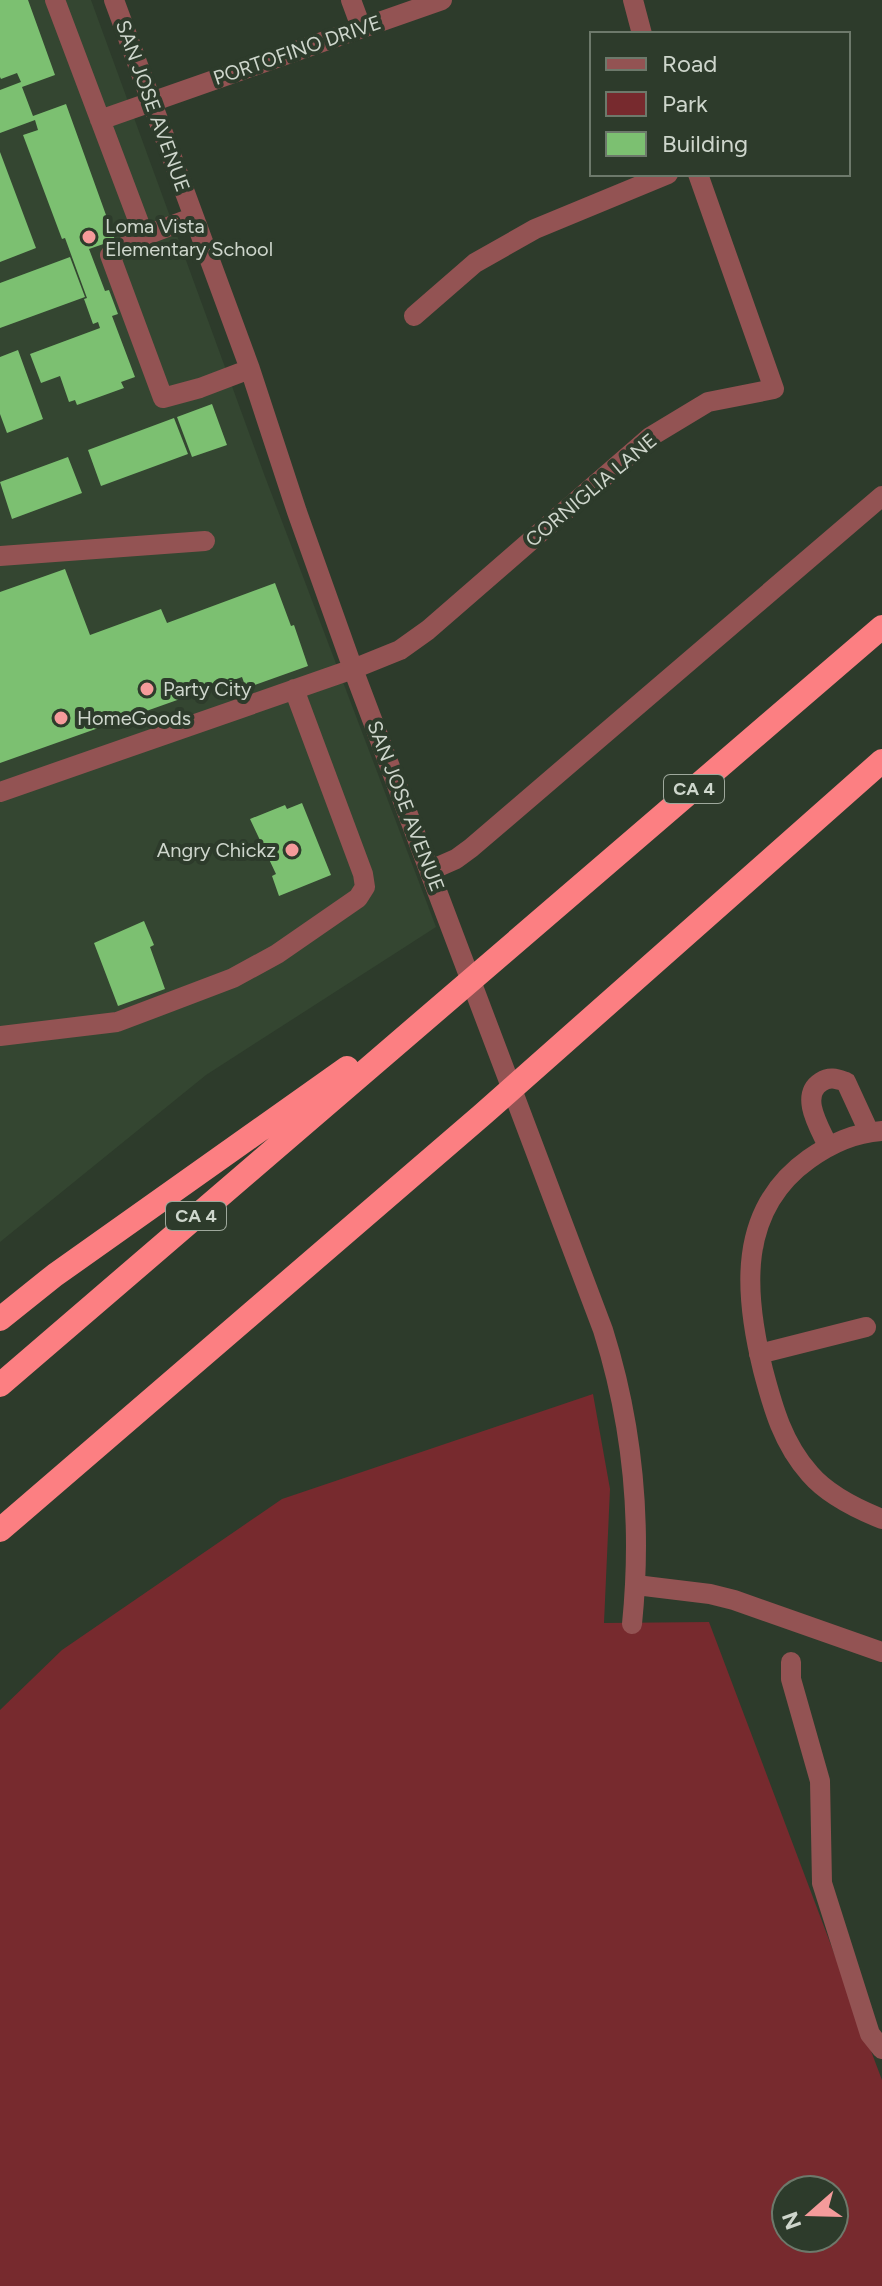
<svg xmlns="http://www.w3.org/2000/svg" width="882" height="2286" font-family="Figtree,sans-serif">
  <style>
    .built { fill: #344631 }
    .green { fill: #772a2e; fill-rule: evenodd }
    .building { fill: #7cc071 }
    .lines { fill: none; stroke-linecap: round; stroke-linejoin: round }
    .minor { stroke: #935353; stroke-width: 20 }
    .highway { stroke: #fc7f82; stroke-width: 24 }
    .poi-dot { fill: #f59b9b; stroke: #2d3b2b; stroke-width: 3 }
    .labels { text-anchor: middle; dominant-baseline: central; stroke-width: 8; stroke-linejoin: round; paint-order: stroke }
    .shield { fill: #2d3b2b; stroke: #9ea89c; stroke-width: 2 }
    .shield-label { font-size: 18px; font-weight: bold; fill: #ced6cc }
    .street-label { font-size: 20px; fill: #ced6cc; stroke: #2d3b2b }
    .poi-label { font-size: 20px; fill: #ced6cc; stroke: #2d3b2b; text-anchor: start }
  </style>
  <rect width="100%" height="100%" fill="#2d3b2b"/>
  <!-- built -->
  <path class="built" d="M0,0H91L264,474L436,927L206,1075L0,1242Z"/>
  <!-- green -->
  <path class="green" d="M593,1394L610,1489L604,1623L709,1622L882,2080V2286H0V1710L62,1650L282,1499ZM786,2190H834V2238H786Z"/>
  <!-- building -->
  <path class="building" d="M0,0H28L55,75L22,87L33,116L66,104L115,240L89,249L105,291L109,290L118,314L112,316L135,377L121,382L124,388L77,405L75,400L69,402L60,376L41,383L30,354L100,328L98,322L93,324L84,299L87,298L65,238L62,239L23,135L38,130L35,120L0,133V90L21,82L17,73L1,79L0,77Z
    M0,152L36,248L0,262Z
    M70,257L85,297L0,328V283Z
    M18,350L43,419L7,433L0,414V357Z
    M212,404L227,445L192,457L177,417Z
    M174,418L188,454L101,486L88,450Z
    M68,457L82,493L12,519L0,482Z
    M65,569L90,635L161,609L167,623L275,583L291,626L294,625L308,666L246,688L242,677L0,763V592Z
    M302,803L331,875L279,896L272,876L276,874L250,819L285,805L287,809Z
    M144,921L154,945L150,947L165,989L118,1006L94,943Z"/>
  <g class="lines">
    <!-- minor -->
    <path class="minor" d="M55,0L144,236
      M114,0L250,369L297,512L353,669L603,1330C633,1425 642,1525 632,1624
      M351,0L361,27
      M633,0L642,34
      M100,120L442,0
      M194,217L144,236L110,255L163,398L200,388L250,369
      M414,316L475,263L535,229L668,174
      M0,556L205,541
      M0,792L353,669L400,650L428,630L650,437L708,402L774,389L698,174
      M431,870L456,859L471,848L882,496
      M0,1036L117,1022L233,978L277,954L358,898L365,887L363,874L294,689
      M882,1131C854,1133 832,1143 809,1159C737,1210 744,1293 763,1370C773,1408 783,1444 810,1474C828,1495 857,1509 882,1519
      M828,1146C820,1128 799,1096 821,1082C830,1076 837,1079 846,1082L869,1132
      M759,1354L866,1327
      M636,1585L710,1594L734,1600L882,1652
      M791,1662V1679L820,1781L822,1883L870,2034L882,2049"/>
    <!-- highway -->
    <path class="highway" d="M0,1319L55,1275L347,1068
      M0,1385L882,627
      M0,1530L482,1115L882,761"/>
  </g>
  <!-- markers -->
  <g class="poi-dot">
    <circle cx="89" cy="237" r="8"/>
    <circle cx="147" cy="689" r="8"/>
    <circle cx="61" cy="718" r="8"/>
    <circle cx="292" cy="850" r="8"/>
  </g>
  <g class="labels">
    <!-- shield labels -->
    <g class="shield">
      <rect x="664" y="775" width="60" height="28" rx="6"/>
      <rect x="166" y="1202" width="60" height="28" rx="6"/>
    </g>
    <g class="shield-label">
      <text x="694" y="789">CA 4</text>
      <text x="196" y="1216">CA 4</text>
    </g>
    <!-- street labels -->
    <g class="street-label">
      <text transform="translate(297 50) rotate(-19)">PORTOFINO DRIVE</text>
      <text transform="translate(153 106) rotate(70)">SAN JOSE AVENUE</text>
      <text transform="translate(591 490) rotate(-40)">CORNIGLIA LANE</text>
      <text transform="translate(406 806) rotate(69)">SAN JOSE AVENUE</text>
    </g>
    <!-- poi labels -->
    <g class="poi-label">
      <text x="105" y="226">Loma Vista<tspan x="105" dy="23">Elementary School</tspan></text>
      <text x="163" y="689">Party City</text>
      <text x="77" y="718">HomeGoods</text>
      <text x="276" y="850" text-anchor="end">Angry Chickz</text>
    </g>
  </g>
  <!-- legend -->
  <rect x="590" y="32" width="260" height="144" fill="#2d3b2b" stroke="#6d796b" stroke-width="2"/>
  <rect x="606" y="58" width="40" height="12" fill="#935353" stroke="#6d796b" stroke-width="2"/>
  <text x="662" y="72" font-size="24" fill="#ced6cc">Road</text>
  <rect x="606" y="92" width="40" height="24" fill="#772a2e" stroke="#6d796b" stroke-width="2"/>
  <text x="662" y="112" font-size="24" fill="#ced6cc">Park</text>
  <rect x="606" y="132" width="40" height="24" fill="#7cc071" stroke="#6d796b" stroke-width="2"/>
  <text x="662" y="152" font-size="24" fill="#ced6cc">Building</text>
  <!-- north arrow -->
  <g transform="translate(810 2214) rotate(250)"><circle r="38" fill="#2d3b2b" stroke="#6d796b" stroke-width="2"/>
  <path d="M0-6L14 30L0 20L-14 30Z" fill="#f59b9b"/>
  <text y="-12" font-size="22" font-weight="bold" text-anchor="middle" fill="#ced6cc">N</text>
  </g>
</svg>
